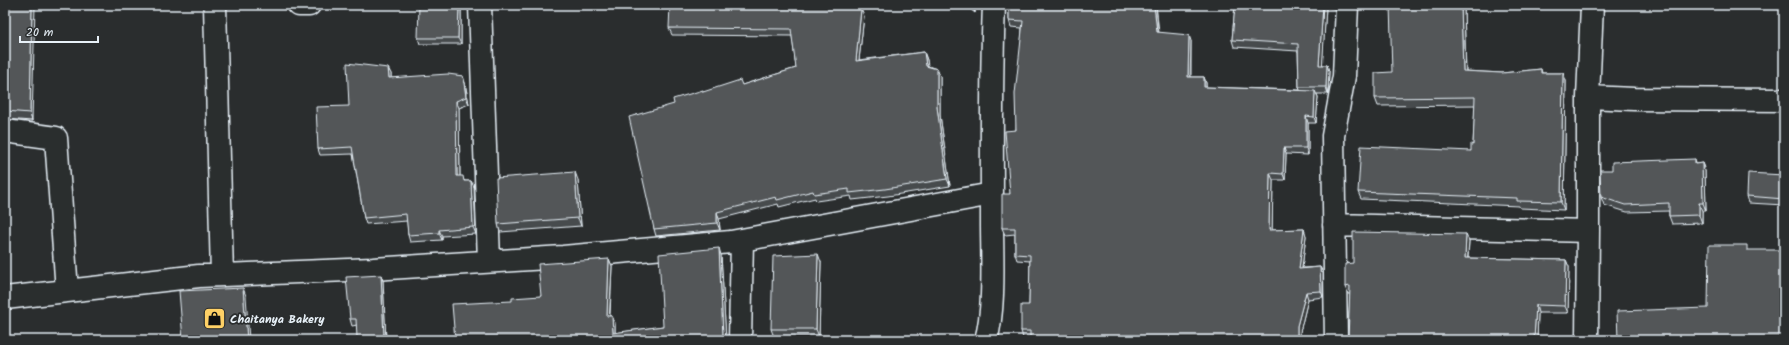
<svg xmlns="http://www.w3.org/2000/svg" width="1789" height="345" font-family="Kalam,sans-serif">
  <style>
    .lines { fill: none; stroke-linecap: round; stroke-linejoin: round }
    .street-casing { stroke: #e8f1f8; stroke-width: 25 }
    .street { stroke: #2a2d2e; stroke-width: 22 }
    .wall { fill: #474b4d; stroke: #e8f1f8 }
    .shaded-wall { fill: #3a3d3e; stroke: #e8f1f8 }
    .building { fill: #535759; stroke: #e8f1f8 }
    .labels { text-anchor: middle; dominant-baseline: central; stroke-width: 3.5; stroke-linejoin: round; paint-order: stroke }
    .poi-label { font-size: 12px; font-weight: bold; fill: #e8f1f8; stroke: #2a2d2e; text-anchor: start }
  </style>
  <rect width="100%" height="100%" fill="#2a2d2e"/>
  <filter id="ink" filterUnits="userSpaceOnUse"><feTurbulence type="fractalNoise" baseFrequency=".025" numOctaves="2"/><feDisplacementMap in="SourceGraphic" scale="8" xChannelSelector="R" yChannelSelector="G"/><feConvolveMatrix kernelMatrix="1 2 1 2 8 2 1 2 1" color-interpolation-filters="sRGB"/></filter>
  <g filter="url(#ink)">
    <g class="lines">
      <defs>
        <path id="street" d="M215,5L222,275
          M299,5H309
          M480,5L489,261
          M1588,97L1592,5
          M5,131L56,138L67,291
          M1334,225L1588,231V97L1634,99L1784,100
          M5,298L199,276L373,269L563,257L731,242L992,194
          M740,340L742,240
          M986,340C995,309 992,256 992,222C992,149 991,77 994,5
          M1336,340L1333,136L1344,76L1347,5
          M1587,340L1588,231"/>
      </defs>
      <!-- street casing -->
      <use href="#street" class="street-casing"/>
      <!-- street -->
      <use href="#street" class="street"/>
    </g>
    <!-- wall -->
    <path class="wall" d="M5,5L32,121L5,119Z
      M965,5H975V13Z
      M1009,5H1156L1159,33L1191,41V77H1204L1206,83V87L1300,90L1299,87L1298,51L1234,47L1232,40L1235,5H1335L1334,9L1326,7L1322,65H1327L1329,71L1328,94H1317L1318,97L1316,123H1308V155L1286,154L1285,180H1273L1272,230L1304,229L1306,236L1302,268L1320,267L1323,273V297L1308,299L1300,332V340H1030V338H1023L1021,331L1029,305L1030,261L1017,260L1015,254V234L1005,235L1002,228L1010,194L1016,130L1022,28L1011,27L1009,20Z
      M461,9V44H420L418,38Z
      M1464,9L1466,71L1502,73L1541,69L1542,73H1563L1566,81L1564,210L1520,208L1519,206L1361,199L1358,192L1471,151L1473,145L1475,105L1378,106L1375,98L1392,72Z
      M864,16L859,60L924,52L927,60L928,66L937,69L940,76V115L950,186L888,196L852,200L851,196L816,201L815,198L779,207L778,204L719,219L720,230L656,236L654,229L674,104L704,92L742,85L796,68L792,36L672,35L669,28Z
      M388,68L391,74V78L463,76L465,83L469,104L459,108L460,176L465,181H471L474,187L476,234L442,236V240L410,242L408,235L407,221L366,224L364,218L353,154L320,155L318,149L349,106Z
      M1695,159L1696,164L1702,163L1705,171L1706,211H1702V223L1672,224L1669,216V211L1627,212L1604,205L1601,197Z
      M1784,175V205L1749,203L1747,196Z
      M578,180L581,226L500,232L498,224Z
      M1466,234L1469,241L1468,258L1566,260L1569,267L1568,313H1538L1537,340H1348L1350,294H1348L1345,287L1353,263Z
      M721,255L726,340H455L512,301L541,296L609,259L612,266L610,316H612L615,323V333L663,326Z
      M821,262L819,337H774L771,329Z
      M381,275L383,281L386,340H358L357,325L352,326L350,319Z"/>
    <!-- shaded-wall -->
    <path class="shaded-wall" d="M32,5H35L32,121L30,113Z
      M459,5L461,9V44L458,38Z
      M973,5H975V13L973,7Z
      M1154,5H1156L1159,39L1157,32Z
      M1323,5H1325L1326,7L1322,71L1319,65Z
      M1461,5H1463L1464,9L1466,79L1463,71Z
      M861,9L864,16L858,68L856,61Z
      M1189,35L1191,41L1190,83L1188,77Z
      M924,52L927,60L929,73L926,66Z
      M1327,65L1329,71L1328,94L1326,87Z
      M388,68L391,74V85L389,78Z
      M937,69L940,76V115L950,186L947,179L937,107Z
      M1563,73L1566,81L1564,210L1561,202Z
      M463,76L465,83L469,104L466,97Z
      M1204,77L1206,83V93L1204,87Z
      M1315,91L1318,97L1316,123L1314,117Z
      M456,101L459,108L460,183L457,176Z
      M1306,116L1308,123V155L1306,148Z
      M1284,148L1286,154L1285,180L1283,174Z
      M1702,163L1705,171L1706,211L1703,203Z
      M575,172L578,180L581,226L578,218Z
      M1270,173L1273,180L1272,236L1269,230Z
      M471,181L474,187L476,234L473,227Z
      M1699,203L1702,211V223L1699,215Z
      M717,212L719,219L720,230L717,223Z
      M1304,229L1306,236L1301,275L1299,269Z
      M439,230L442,236V240L439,233Z
      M1466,234L1469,241L1467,265L1465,258Z
      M719,248L721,255L726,340H725L723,336Z
      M818,254L821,262L819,337L816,329Z
      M609,259L612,266L609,323L607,316Z
      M1566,260L1569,267L1568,313L1565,306Z
      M1320,267L1323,273V297L1321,291Z
      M381,275L383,281L386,340H385L384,337Z
      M243,288L246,296L249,340H247Z
      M1306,292L1308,299L1300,332V340H1297V326Z
      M1536,305L1538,313L1537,340H1534Z
      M612,316L615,323V340L613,333Z"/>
    <!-- building -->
    <path class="building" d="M5,5H32L30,113L5,111Z
      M419,5H459L458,38H418Z
      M670,5H859L861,9L856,61L924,52L926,66L937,69V107L947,179L885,189L849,193V189L814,194L813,191L777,200L776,197L717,212V223L654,229L629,117L674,104L673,99L703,90V92L740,80L742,85L796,68L791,29L669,28Z
      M1009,5H1154L1157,32L1189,35L1188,77H1204V87L1315,91L1314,117L1306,116V148H1284L1283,174L1270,173L1269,230L1304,229L1299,269L1320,267L1321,291L1306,292L1297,326V340H1030V331H1021V305H1029L1030,255L1015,254V228H1002V194H1010L1005,131L1016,130L1015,94L1023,21L1009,20Z
      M1235,5H1323L1319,65H1327L1326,87H1299L1298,44L1232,40Z
      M1390,5H1461L1463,71L1502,73L1541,69V73H1563L1561,202L1517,201V198L1358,192L1361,146L1471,151V144L1473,145L1475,97L1375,98V73L1392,72Z
      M347,63L388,68L389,78L448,74L463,76L466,97L456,101L457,176H463L464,181H471L473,227L439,230V233L408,235L406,214L364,218L352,147L318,149L316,107L349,106Z
      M1695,159V164L1702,163L1703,203H1699V215L1669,216V203L1625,205L1601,197L1600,170H1612V162Z
      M575,172L578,218L498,224L496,178Z
      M1748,173L1784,175V199L1747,196Z
      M1353,232L1466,234L1465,258L1566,260L1565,306L1536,305L1534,340H1348L1350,286L1345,287V264L1353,263Z
      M1709,245H1747V250H1784V340H1618L1617,311L1708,308Z
      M719,248L723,336H719V340H455L452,304L512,301V298L541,296L538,264L609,259L607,316H612L613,333L663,326L659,254Z
      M818,254L816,329H771L773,256Z
      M381,275L384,337L357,338L356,319H350L346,277Z
      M243,288L247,340H183L179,291Z"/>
  </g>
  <!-- icons -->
  <defs>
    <symbol id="shop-square" viewBox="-11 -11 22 22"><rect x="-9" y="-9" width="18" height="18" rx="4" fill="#ffd166" stroke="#2a2d2e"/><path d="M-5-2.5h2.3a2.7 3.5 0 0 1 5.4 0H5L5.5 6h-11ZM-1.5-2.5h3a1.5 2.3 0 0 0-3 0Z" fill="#111"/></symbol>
  </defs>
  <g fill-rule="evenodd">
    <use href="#shop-square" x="202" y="306" width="25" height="25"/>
  </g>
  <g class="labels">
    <!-- poi labels -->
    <g class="poi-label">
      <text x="230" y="319">Chaitanya Bakery</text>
    </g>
  </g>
  <!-- margin -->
  <rect width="1789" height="345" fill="none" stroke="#2a2d2e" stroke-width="20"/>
  <rect x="10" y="10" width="1769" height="325" fill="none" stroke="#e8f1f8" stroke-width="1.5" filter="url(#ink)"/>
  <!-- scale -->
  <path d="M20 36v6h78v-6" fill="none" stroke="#e8f1f8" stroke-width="2"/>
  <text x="26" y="36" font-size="12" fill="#e8f1f8" stroke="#2a2d2e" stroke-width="3" paint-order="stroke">20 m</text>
</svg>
